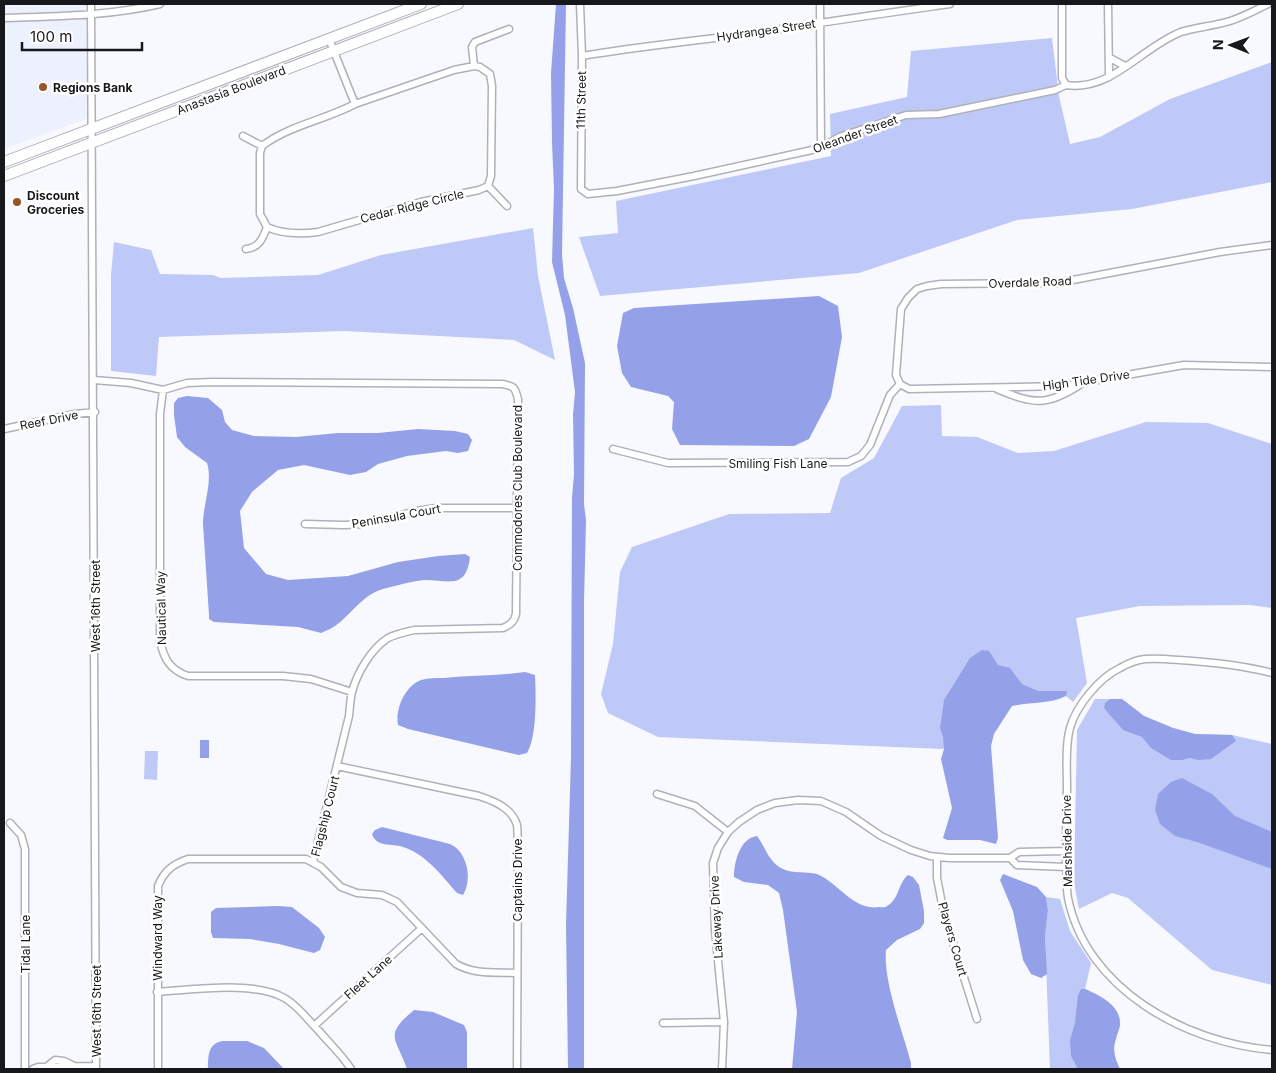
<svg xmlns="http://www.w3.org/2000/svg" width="1276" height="1073" font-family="Inter,sans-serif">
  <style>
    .built { fill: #edf0fd }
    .green { fill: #bfc9f7 }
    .water { fill: #94a1e9 }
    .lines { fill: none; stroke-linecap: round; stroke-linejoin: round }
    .minor-casing { stroke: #afb1ba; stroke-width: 9 }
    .primary-casing { stroke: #afb1ba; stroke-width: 12 }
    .minor { stroke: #fff; stroke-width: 6 }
    .primary { stroke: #fff; stroke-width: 10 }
    .poi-dot { fill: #985525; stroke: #fff; stroke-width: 2 }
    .labels { text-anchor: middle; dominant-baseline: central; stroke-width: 5; stroke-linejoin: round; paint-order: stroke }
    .street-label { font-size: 12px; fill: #17181b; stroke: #fff }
    .poi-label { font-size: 12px; font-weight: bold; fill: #17181b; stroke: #fff; text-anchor: start }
  </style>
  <rect width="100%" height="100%" fill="#f7f9fe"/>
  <!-- built -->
  <path class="built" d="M4,4H86L88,118L4,149Z"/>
  <!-- green -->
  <path class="green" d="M1052,38L1059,96L1070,144L1100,137L1170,99L1272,62V182L1132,209L1017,220L859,273L600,296L579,237L618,233L616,201L831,156L830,114L907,97L911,51Z
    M533,228L538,276L555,360L514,340L344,331L159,337L156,376L111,371V275L114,242L151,250L160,274L213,275L221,278L318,275L381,255Z
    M941,405L942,436L977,437L1018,453L1054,451L1146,422L1208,423L1272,444V608L1250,605L1140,606L1076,618L1087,683L1073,702L1066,696V691H1039L1022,684L943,749L658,737L608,713L601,694L613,644L620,572L632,547L729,514L830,513L841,478L874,458L902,406Z
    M1095,699H1122L1144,716L1173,728L1195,734L1232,735L1272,744V985L1212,970L1128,898L1112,893L1079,909L1074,883L1077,730Z
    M145,751H158L157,780L144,779Z
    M1046,897L1060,899L1070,931L1091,963L1085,989C1099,995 1120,1005 1120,1023C1120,1030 1116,1036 1114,1042C1112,1052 1116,1060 1120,1069H1050L1045,937L1048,910Z"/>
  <!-- water -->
  <path class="water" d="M556,4H566L562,254L564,278L573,308L585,363L584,504L586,520L584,602V1069H568L566,925L571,757L572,498L574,474L573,415L575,392L565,315L552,262L554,189L552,143L551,73Z
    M819,296L838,306L842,337L831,397L809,439L794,446L680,445L672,429L674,402L668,396L631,387L622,373L617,346L623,313L634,308Z
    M187,396L208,398L222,410L225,422L232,430L254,436L296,437L338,433H378L418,429L455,431L468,434L472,440L468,451L458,453L446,451L407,456L378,464L366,472L350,475L304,465L278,470L252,492L240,511L244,548L266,574L288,580L348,576L398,562L438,556L465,554L470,557C466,590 449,580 425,580C412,581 399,585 387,588C363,593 352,614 335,626C331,629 325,631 321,633L298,627L214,622L209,619V615L203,524C203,504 213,482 207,463L185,447L177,437L174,415V403L178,398Z
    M982,650L989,651L998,665L1010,668L1022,684L1039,691H1067L1066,696C1050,704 1030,702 1012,706L994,734L991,746L998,838L996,844L980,840H947L943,838L952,808L941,759L944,749L943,737L940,728L944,700L970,658Z
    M525,672L535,675C536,695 537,737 527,753L519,755L408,729L398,725C395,709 405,686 421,680C428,678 437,678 444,678C472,675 498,676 525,672Z
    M1110,699H1122L1144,716L1173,728L1195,734L1232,735L1236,741L1211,759L1198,760L1190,758L1182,760H1171L1151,748L1142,737L1123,730L1104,708L1105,703Z
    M200,740H209V758H200Z
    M1182,778L1212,794L1235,816L1272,832V869L1197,842L1175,836L1160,824L1155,810L1158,794L1171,782Z
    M382,827L450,844C467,851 473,879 463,895L457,893C442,876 426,854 403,847C391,843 377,848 372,834L375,830Z
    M757,836C766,848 769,863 783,869C793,874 806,871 817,874C839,883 853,911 879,907C882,907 885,908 887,906C899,900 898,883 908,875L913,877L919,885L924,911V923L920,929L897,940L886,950C883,982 903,1032 911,1063V1069H792L797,1012L783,910L779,893L768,885L744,882L734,877C734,862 740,838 757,836Z
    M1003,874L1037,887L1046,897L1048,910L1045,937L1047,974L1041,978L1031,974L1023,960L1013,911L1000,880Z
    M278,906L292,907L319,928L325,937L320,950L314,953L279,944L250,939L213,938L211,932V912L216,908Z
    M1081,989H1085C1099,995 1120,1005 1120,1023C1120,1028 1117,1034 1116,1039C1112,1050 1115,1059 1120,1069H1078L1071,1056L1070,1040L1075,1023L1078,995Z
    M414,1010L433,1012L464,1025L467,1032V1069H407C396,1037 383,1036 414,1010Z
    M223,1041H247L264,1048L284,1069H208C208,1056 208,1043 223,1041Z"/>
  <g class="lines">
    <defs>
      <path id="minor" d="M91,4C96,359 96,714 96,1069
        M580,4L582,56L581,189L588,194L617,191L694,176L821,148L839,137L906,115L939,114L1055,90L1066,85
        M820,4L821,148
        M1062,4V78L1066,85C1111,92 1142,47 1181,32C1197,27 1214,26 1230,21C1243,17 1256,10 1268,4
        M1108,4L1109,77
        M4,18C56,16 109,16 160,4
        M329,39L355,104
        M582,56C648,45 715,39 781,29C837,20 894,12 950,4
        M1110,58L1125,66
        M474,66L480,67L490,74L492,86L491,176L488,186L479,190L421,202L318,232C302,234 282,234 267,227L260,214V153L262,146C290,125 325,120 355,104L454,70Z
        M474,66L472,47L475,42L509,29
        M243,136L262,146
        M488,186L507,206
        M246,249C259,248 263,238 267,227
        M94,380L131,383L163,390L187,383L212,382L502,384C514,386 515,387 518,399C517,471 517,543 516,614C514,622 510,625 503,628L414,630C406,632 396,634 388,638C371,649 357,673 352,692C350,700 350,708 349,716L313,862
        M900,384L896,375L901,309L908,298L917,289L927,286L941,284L1057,283L1220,252L1272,245
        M900,384L909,389L1064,386L1184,365L1272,367
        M997,389C1033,404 1047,407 1081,384
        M163,390L160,414V641C164,659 170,670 188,676H283L311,679L352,692
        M4,429L75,414L95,412
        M613,449L668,463L848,462L861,456L870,445L890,395L900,384
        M305,524L344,525L364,524L417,511L436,508H517
        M1272,673C1242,665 1210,662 1179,660C1167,659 1156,658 1145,659C1136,660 1127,664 1120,668C1099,678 1076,706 1070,728C1065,746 1067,769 1067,788C1066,813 1066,838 1066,864C1067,875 1066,886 1068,898C1086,989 1186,1043 1272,1050
        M337,766L479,796C494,801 512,808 517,825C518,830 517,836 518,841L517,1069
        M657,794L695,806L728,832
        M10,823L21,835L25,849V1069
        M937,857V878L944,914L977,1019
        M1010,858L1017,865L1066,867
        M157,992C193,990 255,980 286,999C299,1007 308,1020 319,1031C329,1043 342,1055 351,1069
        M663,1023L724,1022
        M314,1026L422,928
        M45,1068L55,1060L64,1061L74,1066
        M33,1069L38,1067L96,1066
        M158,1069V886C164,871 173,864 188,859H306L321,867L341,887L357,893L382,895L397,902L456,964C475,975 496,972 516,973
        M722,1069L724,1022L715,930L713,863L718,848L728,832L739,822L757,810L775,803L798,800L821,801L846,812L881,836L911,850L930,856L949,858H1010L1019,852L1066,851"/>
      <path id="primary" d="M4,162L421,4
        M4,176L458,4"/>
    </defs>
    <!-- minor casing -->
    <use href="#minor" class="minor-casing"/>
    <!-- primary casing -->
    <use href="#primary" class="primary-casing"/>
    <!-- minor -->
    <use href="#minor" class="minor"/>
    <!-- primary -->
    <use href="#primary" class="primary"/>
  </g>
  <!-- markers -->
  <g class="poi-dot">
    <circle cx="43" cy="87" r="5"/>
    <circle cx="17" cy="202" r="5"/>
  </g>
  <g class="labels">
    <!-- street labels -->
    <g class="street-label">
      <text transform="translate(766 30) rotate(-8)">Hydrangea Street</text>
      <text transform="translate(231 90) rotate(-21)">Anastasia Boulevard</text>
      <text transform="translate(581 100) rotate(-89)">11th Street</text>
      <text transform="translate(855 134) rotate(-20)">Oleander Street</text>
      <text transform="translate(412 206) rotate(-14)">Cedar Ridge Circle</text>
      <text transform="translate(1030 282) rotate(-2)">Overdale Road</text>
      <text transform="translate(1086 380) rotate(-8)">High Tide Drive</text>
      <text transform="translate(49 420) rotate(-11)">Reef Drive</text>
      <text x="778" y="463">Smiling Fish Lane</text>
      <text transform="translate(517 488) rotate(-90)">Commodores Club Boulevard</text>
      <text transform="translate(396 516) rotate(-10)">Peninsula Court</text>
      <text transform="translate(95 606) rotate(-90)">West 16th Street</text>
      <text transform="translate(161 608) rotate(-91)">Nautical Way</text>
      <text transform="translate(325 816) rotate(-76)">Flagship Court</text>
      <text transform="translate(1067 841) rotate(-91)">Marshside Drive</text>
      <text transform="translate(517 880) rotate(-90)">Captains Drive</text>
      <text transform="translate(716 917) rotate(-93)">Lakeway Drive</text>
      <text transform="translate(157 938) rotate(-90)">Windward Way</text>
      <text transform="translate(953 939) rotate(74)">Players Court</text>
      <text transform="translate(25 944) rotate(-90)">Tidal Lane</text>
      <text transform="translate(368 977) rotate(-42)">Fleet Lane</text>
      <text transform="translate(96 1011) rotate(-90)">West 16th Street</text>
    </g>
    <!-- poi labels -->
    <g class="poi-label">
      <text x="53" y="87">Regions Bank</text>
      <text x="27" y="195">Discount<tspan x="27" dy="14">Groceries</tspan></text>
    </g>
  </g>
  <!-- border -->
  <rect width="1276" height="1073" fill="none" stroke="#17181b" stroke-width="10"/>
  <!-- north arrow -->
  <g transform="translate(1231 45) rotate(271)" stroke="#ffffff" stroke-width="4" paint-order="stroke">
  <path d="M0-4L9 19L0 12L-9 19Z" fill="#17181b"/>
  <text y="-8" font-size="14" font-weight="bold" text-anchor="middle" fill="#17181b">N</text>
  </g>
  <!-- scale -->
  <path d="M22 42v8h120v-8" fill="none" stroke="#17181b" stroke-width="2.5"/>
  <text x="30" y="42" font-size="15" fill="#17181b" stroke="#ffffff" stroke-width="4" paint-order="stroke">100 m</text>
</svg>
